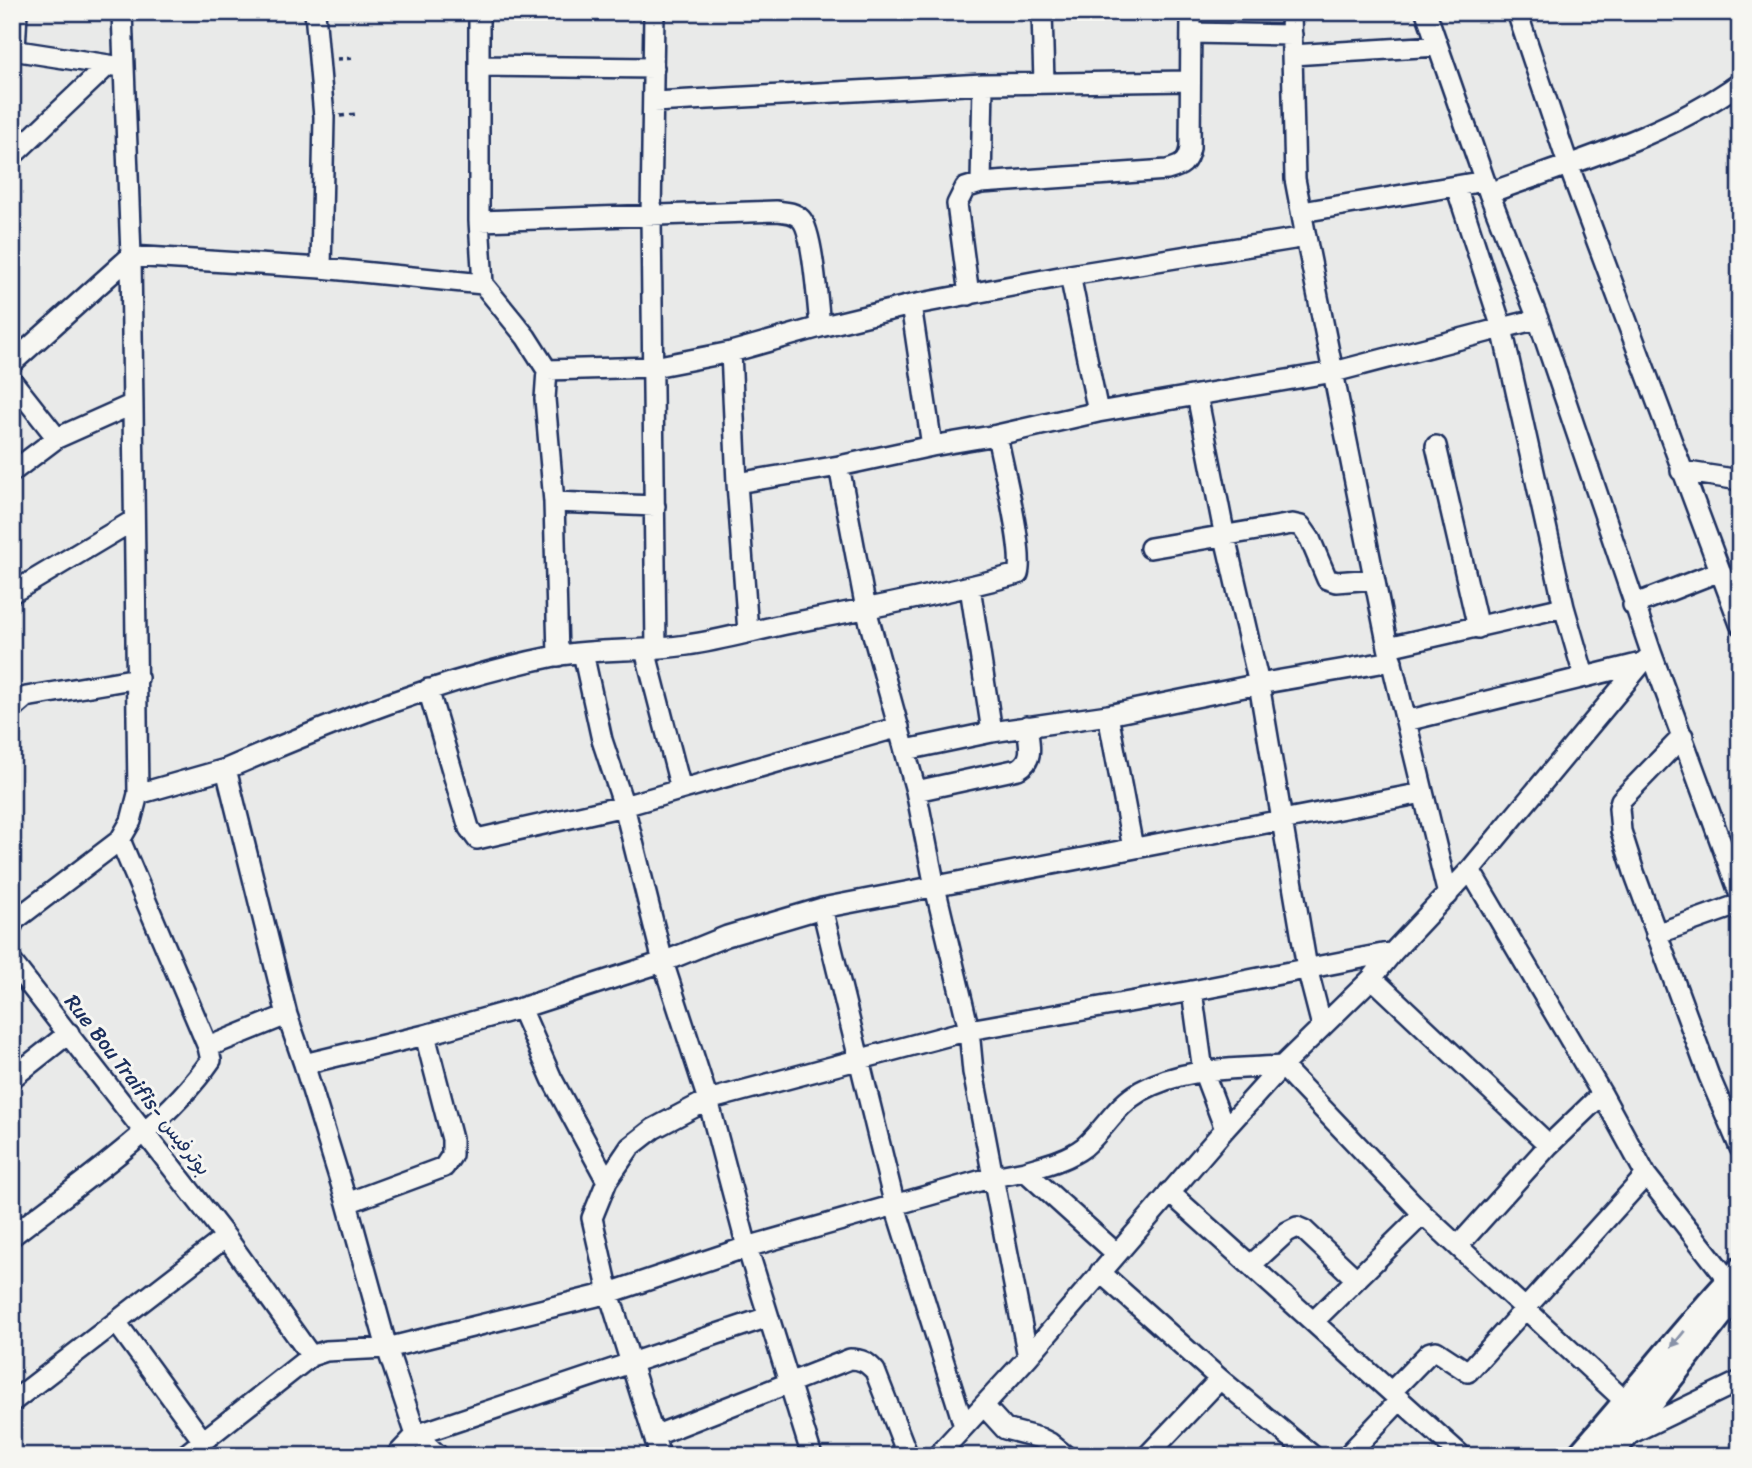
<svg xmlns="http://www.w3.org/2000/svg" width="1752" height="1468" font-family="Sriracha,'Playpen Sans Arabic',sans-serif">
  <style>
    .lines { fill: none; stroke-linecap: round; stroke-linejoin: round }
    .minor-casing { stroke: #1b2f5e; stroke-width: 24 }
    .major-casing { stroke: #1b2f5e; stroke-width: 30 }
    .path { stroke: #1b2f5e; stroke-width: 3.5; stroke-dasharray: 5 5; stroke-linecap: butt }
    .minor { stroke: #f6f6f2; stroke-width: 19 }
    .major { stroke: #f6f6f2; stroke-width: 24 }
    .oneway { fill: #8892a8 }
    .labels { text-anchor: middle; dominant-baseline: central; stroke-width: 6; stroke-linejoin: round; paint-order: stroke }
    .street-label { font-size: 21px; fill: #1b2f5e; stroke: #f6f6f2 }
  </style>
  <rect width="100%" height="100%" fill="#e9eae9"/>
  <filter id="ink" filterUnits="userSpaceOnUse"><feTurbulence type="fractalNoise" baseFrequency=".0143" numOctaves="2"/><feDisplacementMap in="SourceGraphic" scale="14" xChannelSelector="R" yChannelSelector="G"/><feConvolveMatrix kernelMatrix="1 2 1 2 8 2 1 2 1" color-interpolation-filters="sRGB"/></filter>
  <g filter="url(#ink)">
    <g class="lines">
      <defs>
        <path id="minor" d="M315,12L324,117L321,268
          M479,12V221L483,284L526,337L547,370L545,399L554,502L558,656
          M654,12L651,216L656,650
          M1042,12L1044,83
          M1291,12L1295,179L1306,237L1388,647L1448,895
          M1426,12L1489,193L1538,319L1652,655
          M1517,12L1568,164L1740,624
          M1191,33L1292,35
          M12,50L115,66
          M15,50L17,12
          M1292,55L1437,46
          M479,66L654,68
          M654,102L983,84L1190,81
          M12,156L108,65
          M981,183L983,84
          M1456,186L1502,328L1538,319
          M1489,193C1574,162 1666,136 1740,83
          M1302,212L1485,181
          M479,221L776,211C785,212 794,212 801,219C813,231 818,307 820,327L731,352
          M1070,275L1098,412
          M969,295L957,204L965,188L981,183L1167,170C1182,166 1187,163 1190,148L1191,12
          M911,305L1070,275L1306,237
          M820,327L911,305L932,446L839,466
          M12,363L131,256L321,268L483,284
          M547,370L654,367L731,352L737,483
          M12,381L57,438
          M1197,395L1334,372L1502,328L1564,607
          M997,435L1098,412L1197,395L1225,537L1259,684L1307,968L1322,1026
          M1436,446L1478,628
          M1681,471L1740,480
          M12,472L57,438L131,405
          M554,502L655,506
          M1150,548L1292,524L1301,526L1310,539L1327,579L1336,582L1374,579
          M12,593L134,520
          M1633,605L1720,571
          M748,632L737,483L839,466L866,609L916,791L935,887L969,1030L973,1072L993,1177L1025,1171L1117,1254
          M1388,647L1564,607L1584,676
          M645,650L681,789
          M583,653L602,740L624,806L663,962L708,1100L747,1247L812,1456
          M428,689L469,828L477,839L624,806L899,727
          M12,709L26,697L138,678
          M1108,715L1133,848
          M1406,721L1642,663
          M992,732L1108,715L1259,684L1392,661
          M1683,736L1621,800L1619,808L1621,831L1634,872L1709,1076L1740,1148
          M906,750L992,732L970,587
          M226,769C333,723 440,679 555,656C598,648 644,652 687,645C722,640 756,630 791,623C867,609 943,594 1018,574C1025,552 1002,463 997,435L932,446
          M916,791L1018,769C1035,760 1029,743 1027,726
          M138,794L226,769L287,1015L208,1047
          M1470,870L1602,1094L1646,1175L1729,1281
          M822,908L895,1206L964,1426
          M12,926L15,920L120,840L131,821L138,794L131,256L122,12
          M1656,934L1740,904
          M12,962L226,1237L311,1356
          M1372,978L1549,1145
          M1192,991L1203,1071L1225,1129
          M521,1008L552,1079L607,1181
          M287,1015L304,1064L425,1035L521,1008L663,962L727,936L822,908L1423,793
          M304,1064L347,1203L387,1348L609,1293L747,1247L993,1177L1028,1357
          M12,1078L69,1033
          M1025,1171C1045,1165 1067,1160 1084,1147C1105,1129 1116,1105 1141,1091C1183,1067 1235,1069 1282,1066L1423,1214L1627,1403
          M1169,1192L1462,1456
          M347,1203L444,1167L452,1155V1139L425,1035
          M12,1236C76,1186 166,1126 211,1060L208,1047L120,840
          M1458,1246L1549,1145L1602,1094
          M1251,1265L1287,1232L1297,1227L1304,1230L1356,1279
          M1100,1272L1220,1379L1313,1456
          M1314,1321L1423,1214
          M116,1322L203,1441
          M1391,1392L1430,1352L1436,1351L1468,1372L1646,1175
          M12,1402L226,1237
          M984,1406L1005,1429L1040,1438L1050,1443L1066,1456
          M1628,1435L1740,1381
          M654,1436L850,1359C861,1359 867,1362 875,1371L908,1456
          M184,1456L311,1356L326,1351L387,1348L416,1435L439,1456
          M396,1456L416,1435L768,1317
          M660,1456L609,1293L592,1218L607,1181L630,1147L653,1129L708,1100L969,1030L1192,991L1393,952
          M937,1456L1028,1357L1225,1129L1282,1066L1372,978L1393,952L1470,870L1642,663L1652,655L1740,895
          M1147,1456L1220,1379
          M1347,1456L1400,1400"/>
        <path id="major" d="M1579,1456C1634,1395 1683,1329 1740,1270
          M1609,1456L1719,1316L1740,1295"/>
      </defs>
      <!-- minor casing -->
      <use href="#minor" class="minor-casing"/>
      <!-- major casing -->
      <use href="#major" class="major-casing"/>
      <!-- path -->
      <path class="path" d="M337,59L357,58
        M340,116L357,114"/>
      <!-- minor -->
      <use href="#minor" class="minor"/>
      <!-- major -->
      <use href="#major" class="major"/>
    </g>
    <!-- one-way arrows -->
    <defs><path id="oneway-solid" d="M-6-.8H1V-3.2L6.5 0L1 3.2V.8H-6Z" transform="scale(1.75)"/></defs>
    <use class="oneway" href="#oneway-solid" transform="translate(1678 1339) rotate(129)"/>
  </g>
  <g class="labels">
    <!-- street labels -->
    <g class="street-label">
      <text transform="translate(138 1085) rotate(52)">Rue Bou Traifis- بوترفيس</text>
    </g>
  </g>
  <!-- margin -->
  <rect width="1752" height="1468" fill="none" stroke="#f6f6f2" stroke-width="42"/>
  <rect x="21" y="21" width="1710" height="1426" fill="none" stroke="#1b2f5e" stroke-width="2.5" filter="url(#ink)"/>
</svg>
